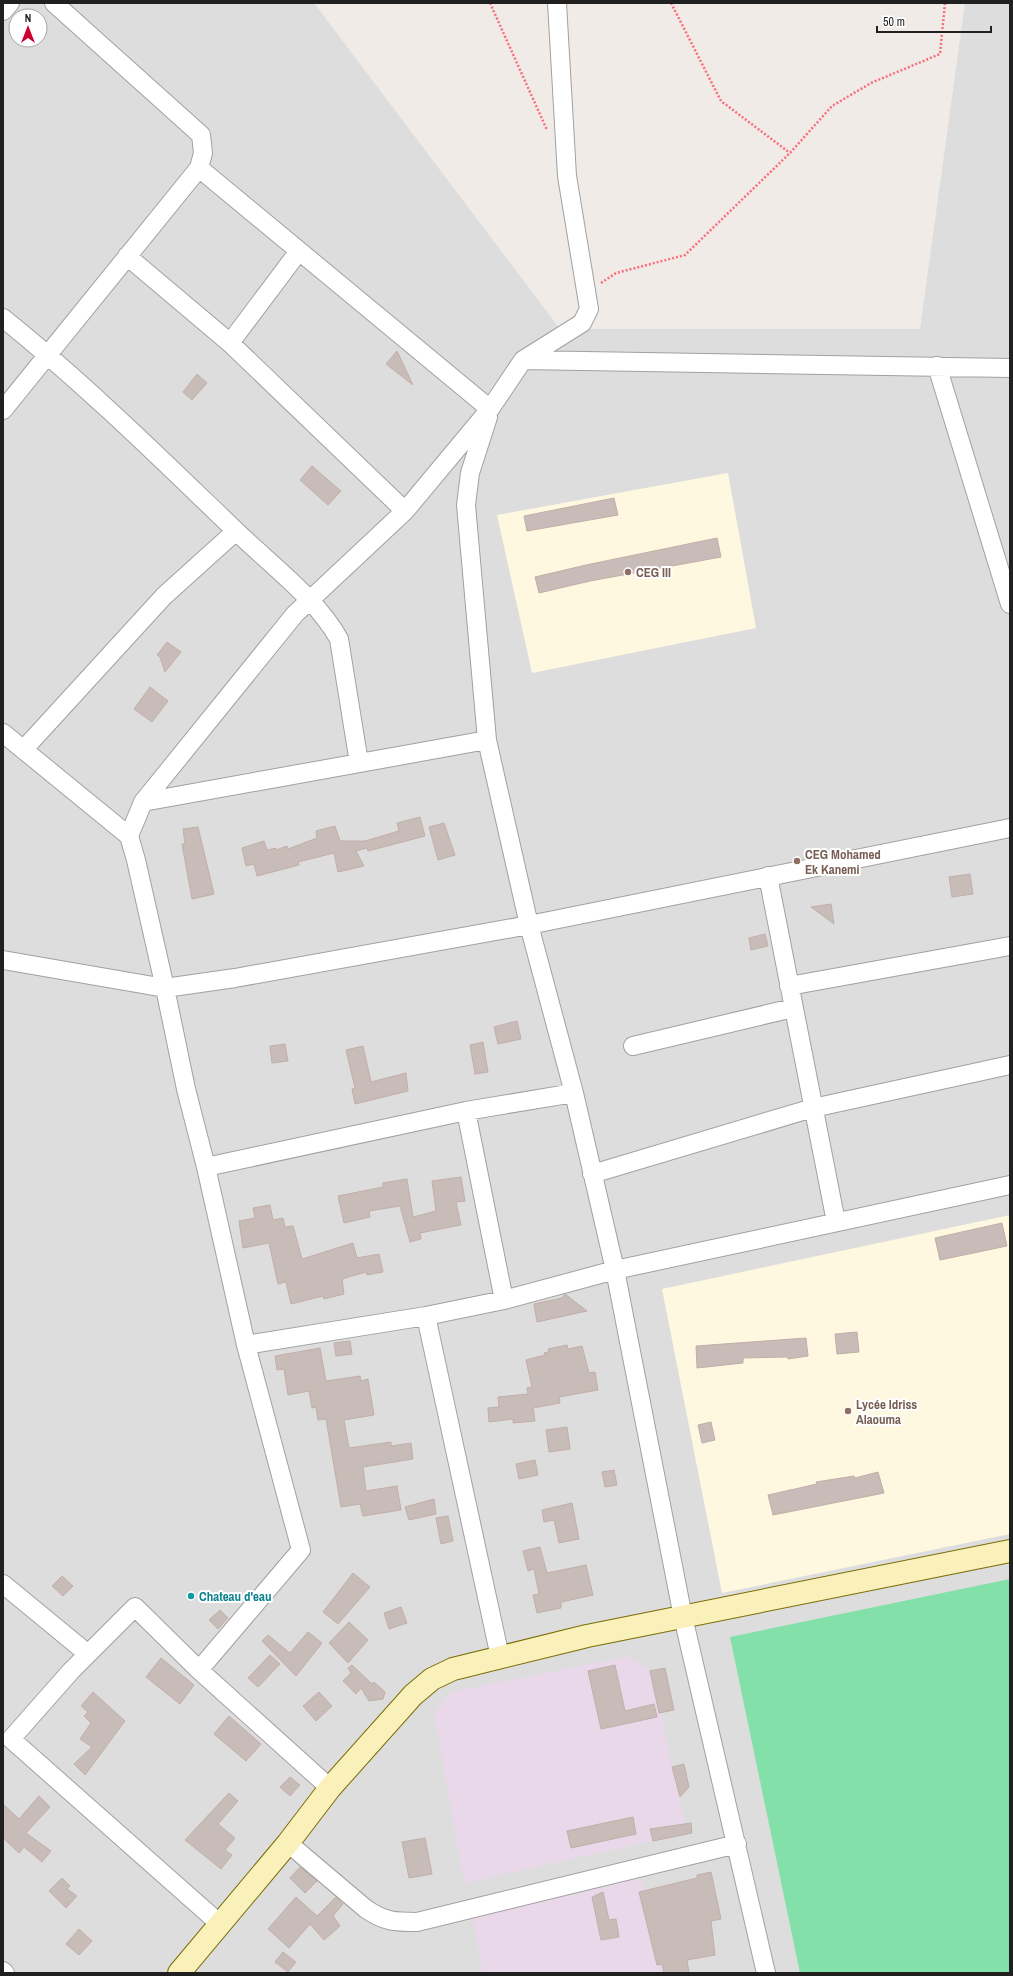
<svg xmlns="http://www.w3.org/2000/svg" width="1013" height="1976" font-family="'Archivo Narrow',sans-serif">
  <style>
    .residential { fill: #dedddd; fill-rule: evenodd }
    .industrial { fill: #e9d8e9 }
    .education { fill: #fff8e0 }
    .pitch { fill: #83e0a8 }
    .building { fill: #c8bcb9; stroke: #c2aea8 }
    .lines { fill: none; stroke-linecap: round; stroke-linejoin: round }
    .street-casing { stroke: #a1a1a1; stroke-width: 20 }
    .secondary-casing { stroke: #796d04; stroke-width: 24 }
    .path { stroke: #fb6c7c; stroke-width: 2.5; stroke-dasharray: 2 2; stroke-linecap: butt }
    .street { stroke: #fff; stroke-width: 18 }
    .secondary { stroke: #faf0ba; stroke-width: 22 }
    .education-dot { fill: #8d6e63; stroke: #fff; stroke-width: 1.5 }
    .culture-dot { fill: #0f9aa8; stroke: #fff; stroke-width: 1.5 }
    .labels { text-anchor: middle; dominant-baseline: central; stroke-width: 4; stroke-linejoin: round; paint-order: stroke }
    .education-label { font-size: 13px; font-weight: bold; fill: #785e54; stroke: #fff; text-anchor: start }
    .culture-label { font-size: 13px; font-weight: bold; fill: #0d838f; stroke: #fff; text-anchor: start }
  </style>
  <rect width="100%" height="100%" fill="#f0ebe6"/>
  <!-- residential -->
  <path class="residential" d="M3,3H314L560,329H920L965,3H1010V1973H3ZM16,16H40V40H16Z"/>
  <!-- industrial -->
  <path class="industrial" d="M629,1656L651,1672L687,1833L464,1883L434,1712L451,1692Z
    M640,1875L660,1973H483L472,1913Z"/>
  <!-- education -->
  <path class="education" d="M728,473L756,628L532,673L497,515Z
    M1010,1215V1534L722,1593L662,1289Z"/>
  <!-- pitch -->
  <path class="pitch" d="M1010,1579V1973H800L730,1637Z"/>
  <!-- building -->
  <path class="building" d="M397,351L413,385L386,364Z
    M197,374L207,383L192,400L183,392Z
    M312,466L341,491L328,505L300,480Z
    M614,498L618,515L527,531L524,516Z
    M717,538L721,557L590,581L539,593L535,577L586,565Z
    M167,642L181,652L165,672L160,657L157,655Z
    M150,687L168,701L152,722L134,709Z
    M420,817L425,836L368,851L367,848L356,851L364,866L338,872L334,853L298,862L299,865L257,876L254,864L246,866L242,848L264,841L267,850L276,848V850L287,846L288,849L317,838L316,831L335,826L340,841H365L399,831L397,823Z
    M444,823L455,855L438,860L429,827Z
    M198,827L214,894L192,899L182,844H185L183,829Z
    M970,874L973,894L952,897L949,877Z
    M831,904L834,924L811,907Z
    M765,934L768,946L751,950L749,938Z
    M517,1021L521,1039L498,1044L494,1027Z
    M483,1042L488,1072L475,1074L470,1045Z
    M285,1044L288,1061L272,1063L270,1046Z
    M363,1046L371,1082L406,1073L408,1091L355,1104L352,1089L355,1088L346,1050Z
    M461,1177L465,1201L456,1202L461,1225L420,1233L421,1239L410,1242L400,1206L369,1211L370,1217L344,1223L338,1196L383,1187V1183L407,1179L413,1217L436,1211L432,1181Z
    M270,1205L273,1220L283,1218L285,1227L293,1226L302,1259L353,1243L357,1258L379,1254L383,1272L367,1275L366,1272L342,1279L344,1294L324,1299L323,1296L291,1304L286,1282L278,1284L269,1243L243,1248L239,1221L255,1218L253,1208Z
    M1002,1223L1007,1246L940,1260L935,1238Z
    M565,1294L587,1311L537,1322L534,1304L562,1298Z
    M857,1332L859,1352L837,1354L835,1334Z
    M806,1338L808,1356L788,1359V1357L743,1358V1363L697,1368L696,1346Z
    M350,1341L352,1354L336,1356L334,1343Z
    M567,1345L568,1349L582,1346L589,1373L595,1372L598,1390L559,1397L560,1403L533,1408L535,1421L513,1423V1419L489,1422L488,1408L499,1407L498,1397L528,1394L527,1388L532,1387L526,1360L545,1355L544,1353L549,1352L548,1349Z
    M320,1348L326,1381L360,1376L361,1381L368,1379L374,1415L344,1420L349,1448L391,1442V1446L411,1443L413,1459L363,1467L366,1491L397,1486L401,1510L363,1516L360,1504L341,1507L326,1419L318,1420L316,1407L312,1408L309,1391L288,1395L284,1369L277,1370L275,1356Z
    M711,1422L715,1440L702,1443L698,1425Z
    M567,1427L570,1449L549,1452L546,1430Z
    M535,1460L538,1475L519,1479L516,1464Z
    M614,1470L617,1485L605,1487L602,1472Z
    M878,1472L884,1493L773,1515L768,1495L817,1484L816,1482L854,1476L855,1478Z
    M434,1499L436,1514L409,1520L405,1507Z
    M572,1503L579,1539L559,1543L554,1520L544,1522L542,1510Z
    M448,1516L453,1541L441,1544L436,1518Z
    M540,1547L547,1573L586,1565L593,1595L561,1602V1608L537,1613L533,1595L539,1594L534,1569L528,1571L523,1551Z
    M353,1573L370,1587L338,1624L323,1612Z
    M62,1576L73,1586L63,1596L52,1586Z
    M401,1607L407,1623L389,1629L384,1613Z
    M220,1610L228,1618L218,1629L209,1620Z
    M349,1622L368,1640L348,1663L329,1643Z
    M308,1632L322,1643L296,1676L262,1641L268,1635L290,1653Z
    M270,1655L280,1664L258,1687L248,1678Z
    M161,1658L194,1685L180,1704L146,1677Z
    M352,1665L372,1684L374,1682L385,1692L383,1699L369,1701L361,1688L356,1694L343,1681L351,1673L348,1668Z
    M615,1665L625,1711L654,1704L657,1717L601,1729L588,1671Z
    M665,1668L674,1710L659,1713L650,1671Z
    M93,1692L125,1721L85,1775L74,1764L92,1747L80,1739L91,1723L84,1716L88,1712L81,1706Z
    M319,1692L332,1706L316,1721L303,1706Z
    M229,1716L261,1744L246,1761L214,1734Z
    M684,1764L689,1787L680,1797L672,1767Z
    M290,1777L300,1785L290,1796L280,1787Z
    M229,1793L238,1801L218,1824L235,1838L225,1850L232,1855L221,1869L185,1840Z
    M39,1796L50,1807L26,1833L51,1851L42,1862L24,1847L19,1853L3,1838V1804L19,1819Z
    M633,1817L636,1834L571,1848L567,1831Z
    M691,1823L692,1833L653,1841L650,1829Z
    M425,1838L432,1874L409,1878L402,1842Z
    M300,1867L317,1881L305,1893L290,1878Z
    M711,1872L721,1919L711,1921L715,1955L687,1960L689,1973H664L662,1964L657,1965L639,1892L697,1878V1875Z
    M62,1878L70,1886L67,1889L77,1896L66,1908L49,1891Z
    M603,1892L609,1920L616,1919L619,1937L601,1940L592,1897Z
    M296,1897L317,1916L336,1897L343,1904L333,1916L340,1926L324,1940L310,1924L289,1948L268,1929Z
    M79,1929L92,1941L79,1955L66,1944Z
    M283,1952L296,1962L288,1972L275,1962Z"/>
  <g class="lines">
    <defs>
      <path id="street" d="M557,3L567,176L589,309L582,323L523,360L490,409L405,511L295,614L143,802L129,836L136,860L165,988L235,978L529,925L1010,828
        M3,11L10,3
        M199,168L490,409
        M127,256L230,343L405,511
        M3,318C85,384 161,459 237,532C270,564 317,599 339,639L359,763
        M230,343L299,251
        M523,360L1010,368
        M937,366L1010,604
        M3,410L199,168L203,153L201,135L54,3
        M488,417L470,473L466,505L487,740L529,925L574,1093L615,1270L683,1617L766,1973
        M3,733L129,836
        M24,749L164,596L236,531
        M143,802L487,740
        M768,876L836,1222
        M3,960L165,988L186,1089L206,1167
        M789,986L1010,946
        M633,1046L793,1008
        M466,1111L504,1300
        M592,1174L813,1108L1010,1065
        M426,1316L500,1657
        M246,1345L426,1316L504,1300L615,1270L1010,1185
        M3,1584L88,1654
        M199,1670L301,1550L246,1345L206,1167L466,1111L574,1093
        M288,1843L366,1909C385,1922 395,1922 417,1922L737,1844
        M220,1924L11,1739L71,1671L135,1607L199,1670L330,1788
        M3,1971L5,1973"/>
      <path id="secondary" d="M179,1973L288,1843L330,1788L413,1695L432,1679L453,1669L587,1636L1010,1551"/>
    </defs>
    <!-- street casing -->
    <use href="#street" class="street-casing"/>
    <!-- secondary casing -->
    <use href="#secondary" class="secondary-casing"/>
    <!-- path -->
    <path class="path" d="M490,3L547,130
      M671,3L721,101L790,153
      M601,283L616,273L685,255L790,153L832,106L871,83L940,54L945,3"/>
    <!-- street -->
    <use href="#street" class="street"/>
    <!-- secondary -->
    <use href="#secondary" class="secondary"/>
  </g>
  <!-- markers -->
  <g class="education-dot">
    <circle cx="628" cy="572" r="4"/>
    <circle cx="797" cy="861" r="4"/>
    <circle cx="848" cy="1411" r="4"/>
  </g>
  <circle class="culture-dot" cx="191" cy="1596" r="4"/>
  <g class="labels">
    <!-- education labels -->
    <g class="education-label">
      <text x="636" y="572">CEG III</text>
      <text x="805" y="854">CEG Mohamed<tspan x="805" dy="15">Ek Kanemi</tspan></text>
      <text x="856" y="1404">Lycée Idriss<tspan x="856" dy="15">Alaouma</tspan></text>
    </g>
    <!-- culture labels -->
    <g class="culture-label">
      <text x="199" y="1596">Chateau d'eau</text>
    </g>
  </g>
  <!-- border -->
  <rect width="1013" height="1976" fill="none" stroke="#202020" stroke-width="8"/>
  <!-- north arrow -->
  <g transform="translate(28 28)"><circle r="19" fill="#ffffff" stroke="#a6a6a6"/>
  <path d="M0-3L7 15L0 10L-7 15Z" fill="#cf002d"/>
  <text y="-6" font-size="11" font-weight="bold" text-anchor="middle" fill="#202020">N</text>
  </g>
  <!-- scale -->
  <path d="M877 26v6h114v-6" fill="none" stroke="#202020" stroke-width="2"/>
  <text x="883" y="26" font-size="12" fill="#202020" stroke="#ffffff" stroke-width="3" paint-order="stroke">50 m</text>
</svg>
